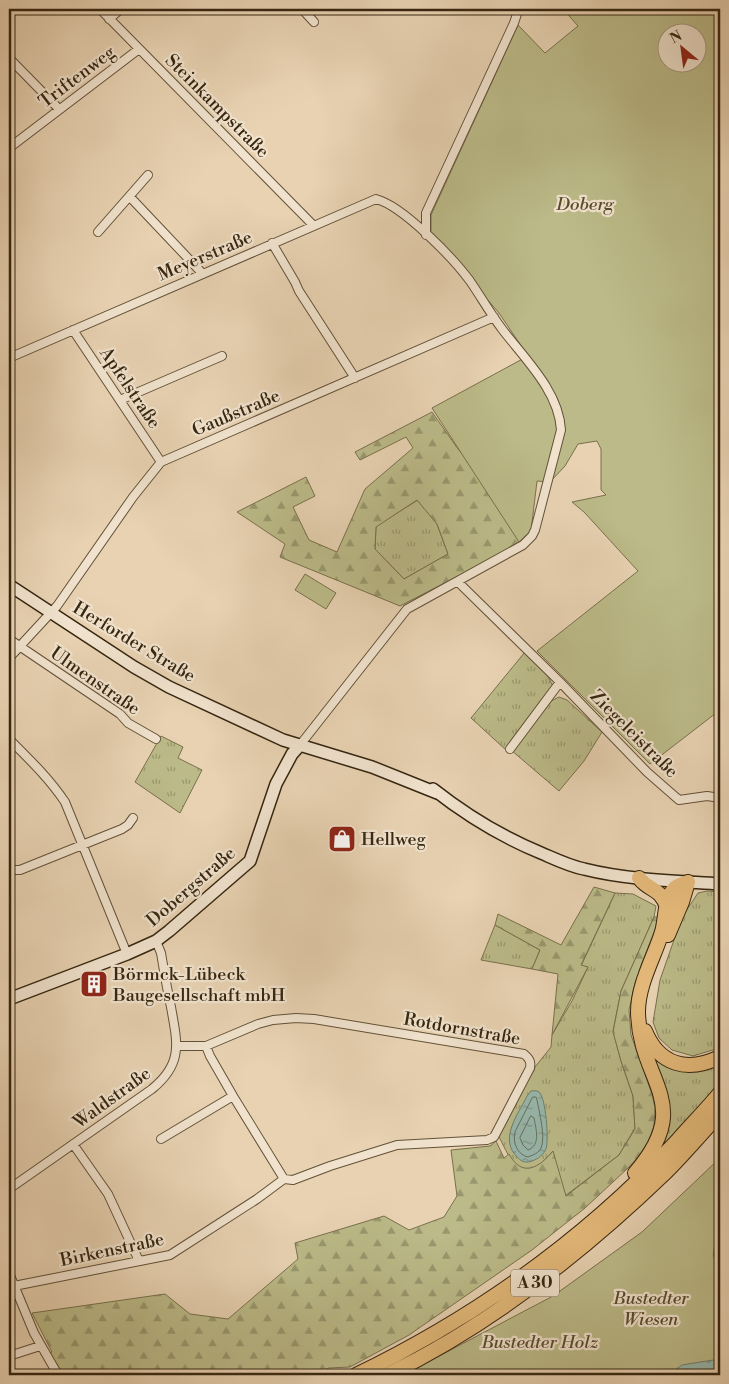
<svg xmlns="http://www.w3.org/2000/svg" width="729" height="1384" font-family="'Libre Bodoni',serif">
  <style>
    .grass { fill: url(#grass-tufts); stroke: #78704c }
    .forest { fill: url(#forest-firs); stroke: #78704c; fill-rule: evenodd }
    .park { fill: #bbba88; stroke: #78704c; fill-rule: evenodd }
    .water { fill: url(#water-ripples); stroke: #707e6e }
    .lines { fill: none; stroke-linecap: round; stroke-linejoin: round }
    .shore { stroke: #666f5e; stroke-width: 1 }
    .stream { stroke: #707e6e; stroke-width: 2.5 }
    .street-casing { stroke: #625138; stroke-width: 10 }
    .secondary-casing { stroke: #362610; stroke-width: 14 }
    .highway-casing { stroke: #362610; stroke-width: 16 }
    .street { stroke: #f0e2cd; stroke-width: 8 }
    .secondary { stroke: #f0e2cd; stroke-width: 11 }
    .highway { stroke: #e4b979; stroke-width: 14 }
    .labels { text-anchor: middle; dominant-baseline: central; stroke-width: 4.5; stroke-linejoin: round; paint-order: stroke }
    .shield { fill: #f0e2cd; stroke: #6e5e49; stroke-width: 1 }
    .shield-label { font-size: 16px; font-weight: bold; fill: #362610 }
    .street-label { font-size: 18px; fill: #362610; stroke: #f0e2cd }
    .park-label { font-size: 18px; font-style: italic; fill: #574b2e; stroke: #f0e2cd }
    .poi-label { font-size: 18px; fill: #362610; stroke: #f0e2cd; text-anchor: start }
  </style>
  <defs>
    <pattern id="grass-tufts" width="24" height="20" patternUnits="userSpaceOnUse" patternTransform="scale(1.25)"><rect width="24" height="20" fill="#bbba88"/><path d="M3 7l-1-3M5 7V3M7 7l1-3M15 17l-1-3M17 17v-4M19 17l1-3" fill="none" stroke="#99976e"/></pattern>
    <pattern id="forest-firs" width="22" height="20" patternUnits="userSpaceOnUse" patternTransform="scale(1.25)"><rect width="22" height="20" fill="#bbba88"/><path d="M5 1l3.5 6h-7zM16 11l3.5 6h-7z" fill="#99976e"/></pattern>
    <pattern id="water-ripples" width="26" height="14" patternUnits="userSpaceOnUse" patternTransform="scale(1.25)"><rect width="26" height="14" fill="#97b8ad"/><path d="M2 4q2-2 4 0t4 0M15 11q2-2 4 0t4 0" fill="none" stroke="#7c958b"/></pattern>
  </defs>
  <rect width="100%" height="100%" fill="#e8d2b2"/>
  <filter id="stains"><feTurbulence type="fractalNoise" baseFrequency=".004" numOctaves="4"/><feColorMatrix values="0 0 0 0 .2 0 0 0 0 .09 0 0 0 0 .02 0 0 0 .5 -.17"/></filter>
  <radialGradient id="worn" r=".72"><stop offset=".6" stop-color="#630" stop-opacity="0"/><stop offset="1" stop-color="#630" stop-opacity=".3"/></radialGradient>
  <!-- grass -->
  <path class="grass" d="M418,500L437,524L448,554L404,579L375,549L376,526Z
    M525,652L547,675L553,686L506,750L471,718Z
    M559,697L567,700L602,732L584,761L559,791L511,750L551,701Z
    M161,736L183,747L178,758L202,770L180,813L135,782Z
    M707,891L720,892V1046L716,1049L693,1056L672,1050L659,1038L653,1022L660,980L682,917L698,893Z
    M615,893L633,894L656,906L654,917L621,991L613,1031L621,1061L633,1096L635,1128L619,1155L565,1196L552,1152C544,1162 528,1177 515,1164C508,1157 503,1144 498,1135L535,1067L551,1047L552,1035L572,1001L588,967L581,966Z
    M495,925L540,950L532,969L481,960Z
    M648,1043L659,1058L720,1062V1083L689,1119L654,1155L665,1137Z"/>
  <!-- forest -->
  <path class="forest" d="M432,412L458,449L518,520L528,534L522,543L400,606L280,557L285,544L237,512L306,477L315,496L293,507L309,540L337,552L365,489L413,448L406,437L360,460L355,452ZM417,500L437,524L448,554L404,579L375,549L376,527Z
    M594,887L615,893L581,965L588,967L552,1035L558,974L532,969L540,950L495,925L498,914L561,945Z
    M654,917H660L641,965L634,988L629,1010L631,1035L652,1094L655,1108L654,1126L649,1140L640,1155L628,1168L585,1208L532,1250L409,1335L350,1367L329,1368L312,1375H64L49,1353L52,1352L32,1313L165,1294L190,1314L228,1319L298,1259L295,1243L384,1216L409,1230L444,1217L457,1196L451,1150L490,1146L496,1141L504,1158L509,1154C522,1178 539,1168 553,1151L566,1196L619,1155L635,1129L633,1096L621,1061L613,1032L621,991Z"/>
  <!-- park -->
  <path class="park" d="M563,9H720V710L650,764L537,651L638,571L584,512L572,502L606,495L601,490V449L597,441L578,444L565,466L550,482L537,481L531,531L519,542L432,408L528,356L499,313L435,239L431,232V215L518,25L545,53L578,26ZM666,32H696V62H666Z
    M305,574L336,593L326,609L295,590Z
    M720,1158V1375H403L553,1296L642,1232Z"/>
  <!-- water -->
  <path class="water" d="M531,1091C534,1091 536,1090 539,1092C546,1098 549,1140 546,1149C544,1154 538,1159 532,1161C527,1163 522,1162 518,1158C498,1139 518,1115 527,1096Z
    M713,1360L720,1362V1375H668L682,1365Z"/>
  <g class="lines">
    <!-- shore -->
    <path class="shore" d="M533,1097H536L537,1100C539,1111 546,1138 541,1148C539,1153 533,1155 528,1157C518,1155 512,1143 515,1132Z
      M531,1116L534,1118C536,1129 541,1145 528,1150L523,1145L520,1138Z"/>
    <!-- stream -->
    <path class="stream" d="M720,1217L714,1255L720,1273"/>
    <defs>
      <path id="street" d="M100,9L313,225
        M302,9L314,22
        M109,19L121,9
        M9,58L59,109
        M9,148L139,49
        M130,197L202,273
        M98,232L148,175
        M426,235V213L514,23L517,14L512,9
        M272,243L295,282L299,291L355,378
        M73,330L161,462
        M9,358L376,199C403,206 453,258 470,281C481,297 490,313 502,329C524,358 559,391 561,430L535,530L532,536L523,545L407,609L300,745
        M120,400L222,356
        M458,582L560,682L647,772L679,800L707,796L720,798
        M9,639L120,714L128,723L156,739
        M9,658L57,606L133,497L161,462L494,317
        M9,739C29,759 49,778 65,802L127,954
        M510,749L560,682
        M9,868L12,870H20L122,829L128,825L133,818
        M177,1046H206L258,1024L273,1020L296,1018L314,1019L524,1054C530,1059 531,1062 530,1068L494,1137L487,1140L397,1145L330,1166L293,1180L284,1179L233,1096L210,1056L206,1046
        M161,1139L233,1096
        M73,1144L108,1194L139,1261
        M9,1189L152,1089C184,1063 177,1042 171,1007C167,989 164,971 161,953L156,941
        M9,1273L34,1333L58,1375
        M14,1286L170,1255L257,1199L284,1179
        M9,1356L40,1346"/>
      <path id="secondary" d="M9,585L134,667L169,687L283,740L372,767L437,793
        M433,789C466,815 502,837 541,853C555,859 569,866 584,869C628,880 675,881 720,884
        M9,999L127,954L156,941L169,931L250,861L276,784L292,754L300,745"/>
      <path id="highway" d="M639,878C650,892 660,887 667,907
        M668,935L682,902L688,882
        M645,1031C659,1065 687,1073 720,1057
        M635,1173C696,1102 639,1083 638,1012C638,984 654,958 662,932C666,919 664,898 675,888C678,885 684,884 688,882
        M356,1375C476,1317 586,1238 677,1141C691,1125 707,1109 720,1093
        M387,1375C491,1325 584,1251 666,1172C685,1153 702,1133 720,1113"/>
    </defs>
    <!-- street casing -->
    <use href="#street" class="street-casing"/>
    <!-- secondary casing -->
    <use href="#secondary" class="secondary-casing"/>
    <!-- highway casing -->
    <use href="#highway" class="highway-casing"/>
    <!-- street -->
    <use href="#street" class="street"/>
    <!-- secondary -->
    <use href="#secondary" class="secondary"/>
    <!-- highway -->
    <use href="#highway" class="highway"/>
  </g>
  <!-- icons -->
  <defs>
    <symbol id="shop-square" viewBox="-11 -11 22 22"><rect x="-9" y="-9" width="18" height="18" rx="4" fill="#8f2418" stroke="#f0e2cd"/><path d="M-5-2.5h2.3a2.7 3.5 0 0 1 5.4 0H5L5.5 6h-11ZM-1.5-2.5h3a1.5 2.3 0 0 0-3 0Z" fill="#fff"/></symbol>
    <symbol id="building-square" viewBox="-11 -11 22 22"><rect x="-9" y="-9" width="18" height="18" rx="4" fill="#8f2418" stroke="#f0e2cd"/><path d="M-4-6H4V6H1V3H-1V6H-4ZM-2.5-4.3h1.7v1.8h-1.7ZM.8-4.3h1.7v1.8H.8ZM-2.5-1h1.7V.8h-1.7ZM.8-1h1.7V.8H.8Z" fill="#fff"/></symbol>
  </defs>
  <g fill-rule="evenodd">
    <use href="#shop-square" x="326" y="823" width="32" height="32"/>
    <use href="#building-square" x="78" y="968" width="32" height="32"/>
  </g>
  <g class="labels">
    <!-- shield labels -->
    <rect class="shield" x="511" y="1269.5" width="48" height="27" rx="4"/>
    <g class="shield-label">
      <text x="535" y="1283">A 30</text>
    </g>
    <!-- street labels -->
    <g class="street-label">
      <text transform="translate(77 77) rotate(-37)">Triftenweg</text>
      <text transform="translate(217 106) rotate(45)">Steinkampstraße</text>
      <text transform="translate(205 256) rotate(-23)">Meyerstraße</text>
      <text transform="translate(130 388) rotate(56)">Apfelstraße</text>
      <text transform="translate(236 413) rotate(-23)">Gaußstraße</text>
      <text transform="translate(134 642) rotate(31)">Herforder Straße</text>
      <text transform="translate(95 681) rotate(35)">Ulmenstraße</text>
      <text transform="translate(634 734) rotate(45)">Ziegeleistraße</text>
      <text transform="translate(191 887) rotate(-41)">Dobergstraße</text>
      <text transform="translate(462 1029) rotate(10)">Rotdornstraße</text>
      <text transform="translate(112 1098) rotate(-36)">Waldstraße</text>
      <text transform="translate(112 1250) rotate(-12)">Birkenstraße</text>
    </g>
    <!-- park labels -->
    <g class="park-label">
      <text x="585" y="204">Doberg</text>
      <text x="651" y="1298">Bustedter<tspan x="651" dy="21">Wiesen</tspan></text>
      <text x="540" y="1342">Bustedter Holz</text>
    </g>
    <!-- poi labels -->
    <g class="poi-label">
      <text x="361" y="839">Hellweg</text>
      <text x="113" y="974">Börmck-Lübeck<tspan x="113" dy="21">Baugesellschaft mbH</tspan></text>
    </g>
  </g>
  <!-- margin -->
  <rect width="729" height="1384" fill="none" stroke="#e8d2b2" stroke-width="30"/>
  <rect x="10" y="10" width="709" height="1364" fill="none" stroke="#362610" stroke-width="2.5"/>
  <rect x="15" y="15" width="699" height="1354" fill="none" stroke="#362610"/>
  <!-- north arrow -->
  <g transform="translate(682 48) rotate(331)"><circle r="24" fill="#f0e2cd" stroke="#a69781"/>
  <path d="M0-4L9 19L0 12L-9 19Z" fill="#8f2418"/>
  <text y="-8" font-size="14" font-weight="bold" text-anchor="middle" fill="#362610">N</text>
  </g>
  <rect width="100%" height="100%" filter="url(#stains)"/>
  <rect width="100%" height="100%" fill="url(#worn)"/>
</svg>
